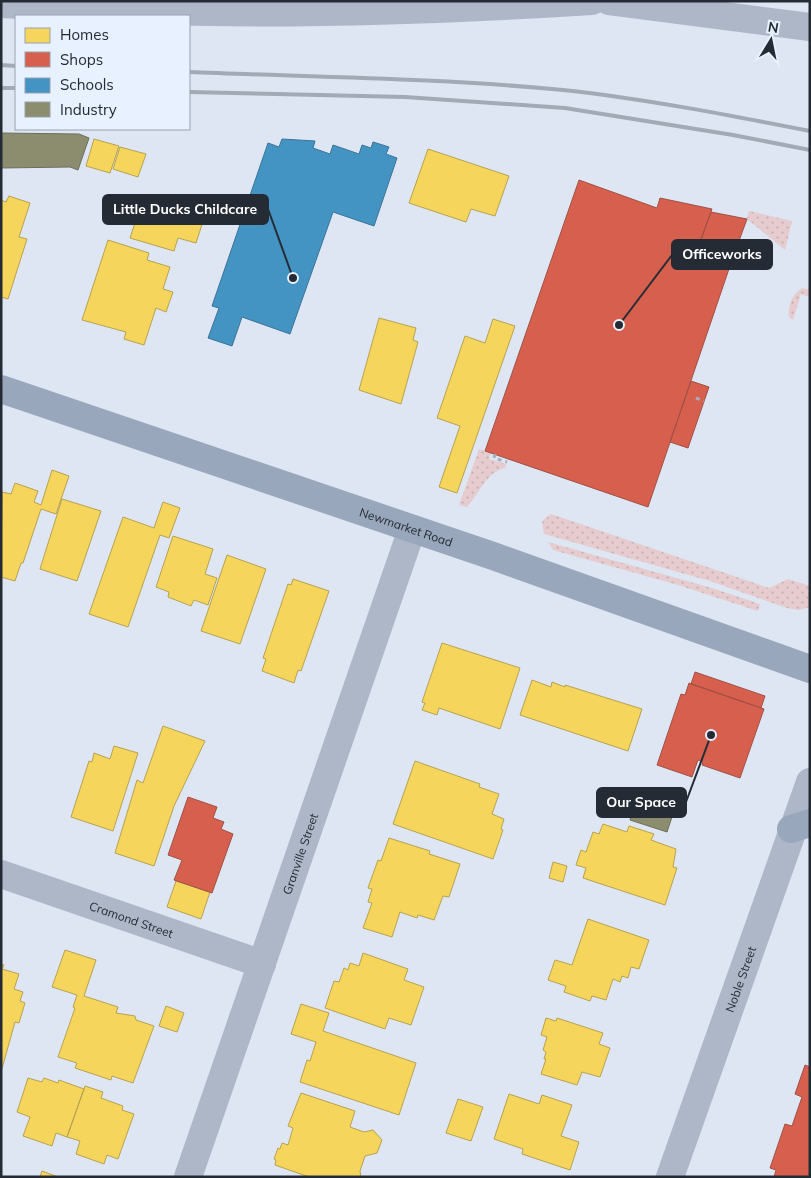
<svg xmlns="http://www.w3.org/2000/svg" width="811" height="1178" font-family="Mulish,sans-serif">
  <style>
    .green { fill: url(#green-dots) }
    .homes { fill: #f6d55c; stroke: #b7a250 }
    .shops { fill: #d6604d; stroke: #a15046 }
    .schools { fill: #4393c3; stroke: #3a7498 }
    .industry { fill: #8c8c6e; stroke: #6d6f5d }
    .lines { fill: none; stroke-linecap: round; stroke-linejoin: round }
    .path { stroke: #a6aeba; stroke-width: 3; stroke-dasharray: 4 4; stroke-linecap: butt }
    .minor { stroke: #adb7c7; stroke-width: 28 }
    .major { stroke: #98a7bb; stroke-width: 28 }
    .rail { stroke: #a2aab5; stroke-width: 4 }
    .labels { text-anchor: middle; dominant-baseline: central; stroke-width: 5; stroke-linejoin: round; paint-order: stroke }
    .street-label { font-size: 12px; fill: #252b34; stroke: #e7f1ff }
    .leader { fill: none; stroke: #252b34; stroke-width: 2 }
    .callout-dot { fill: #252b34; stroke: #e7f1ff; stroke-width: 2 }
    .callout { fill: #252b34; stroke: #252b34; stroke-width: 2 }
    .callout-label { font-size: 14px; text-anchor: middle; font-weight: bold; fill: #fff }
  </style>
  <defs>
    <pattern id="green-dots" width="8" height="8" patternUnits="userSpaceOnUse" patternTransform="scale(1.25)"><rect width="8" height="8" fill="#e6ccce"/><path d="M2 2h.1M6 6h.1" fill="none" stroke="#c5afb2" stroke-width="1.8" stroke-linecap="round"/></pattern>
  </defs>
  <rect width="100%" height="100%" fill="#dde6f2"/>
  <!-- green -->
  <path class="green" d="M749,211L792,221L785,250L747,219Z
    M802,288L810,290V297L801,294L793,320L789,317C787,307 793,293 802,288Z
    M479,449L491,453L489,459L506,464L505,468C486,472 480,493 467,507L459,505Z
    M551,514L769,588L788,579L810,586V607L799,610L787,608L710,581L544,534L542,521Z
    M548,542L712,588L760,604L758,611L678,585L553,550Z"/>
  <!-- homes -->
  <path class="homes" d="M94,139L119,146L110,173L86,166Z
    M120,147L146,154L138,177L113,169Z
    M428,149L509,176L495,216L471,209L466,222L409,203Z
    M9,196L30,203L19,237L27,239L8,299L1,297V200L6,202Z
    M158,198L206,212L196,243L178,238L174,251L130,238L140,208L153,212Z
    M108,240L149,253L147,260L170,267L163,289L173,292L166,312L156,308L144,345L124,339L126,332L82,320Z
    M379,318L416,328L413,340L418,342L401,404L359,390Z
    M493,319L515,326L457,493L439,487L460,426L437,418L465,336L485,343Z
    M52,470L69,476L56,514L41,509L23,563H21L15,581L1,577L2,492L11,494L15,483L38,491L34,502L41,505Z
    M62,499L101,511L77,581L40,569Z
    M163,502L180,508L169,538L160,535L128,627L89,614L123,517L154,528Z
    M173,536L213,549L205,574L217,578L208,605L194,600L191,606L168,597L169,592L156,587Z
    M227,555L266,569L240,644L201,631Z
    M293,579L329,591L301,671L298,670L294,683L262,671L266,659L263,658L288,584L291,585Z
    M442,643L520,668L500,729L439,708L437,715L422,710L425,703L422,702Z
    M532,680L551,687L552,682L565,687V685L642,709L628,751L520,715Z
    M163,726L205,741L174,806L154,866L115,853L137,780L143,783Z
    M114,746L138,753L113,831L71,817L89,761L92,762L94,753L110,759Z
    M415,761L480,784L479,787L499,794L492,814L504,819L501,829L503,830L493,859L393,824Z
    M603,824L627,832L629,826L654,834L651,840L676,849L673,867L677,868L665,905L583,878L586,868L576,865L581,850L586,852L593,832L599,834Z
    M389,838L430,851L429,854L460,864L449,897L443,896L434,920L418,915L417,918L400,912L392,937L363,928L372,903L368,902L372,889L368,888L378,860L381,861Z
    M553,862L567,866L563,882L549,878Z
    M176,881L210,892L201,919L167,907Z
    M588,919L649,940L639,969L631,967L628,978L622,976L620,982L613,979L606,1000L592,996L590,1001L564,992L566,986L548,980L555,960L572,965Z
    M65,950L96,960L84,996L118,1007L116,1013L135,1016L136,1020L154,1026L133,1083L112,1076L111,1080L75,1068L77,1063L58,1057L75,1008L73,1007L77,995L52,987Z
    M363,953L408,969L404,980L424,987L411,1025L389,1018L385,1029L325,1008L334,981L339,982L344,968L348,970L350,963L359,966Z
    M1,964L4,965L2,969L19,974L14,989L23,992L20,1001L25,1003L19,1023L15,1022L1,1072Z
    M301,1004L329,1013L323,1031L416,1063L399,1115L300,1082L307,1060L310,1061L316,1042L291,1034Z
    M166,1006L184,1013L177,1032L159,1026Z
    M546,1018L556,1021L557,1018L603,1033L599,1044L610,1048L600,1077L582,1072L577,1085L541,1074L546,1059H544L546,1052L543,1050L547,1037L541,1035Z
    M28,1078L42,1082L44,1078L58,1083L59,1080L84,1089L67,1137L56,1133L52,1146L23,1136L30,1117L17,1112Z
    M85,1086L103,1092L101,1098L123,1106L122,1110L134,1114L118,1159L107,1155L104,1164L76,1154L80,1141L67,1137Z
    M301,1093L355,1111L350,1127L364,1132L373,1130L382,1140L377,1153L365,1156L360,1171L361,1177H309L275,1165L276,1160L274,1159L278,1148L280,1149L282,1143L288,1145L293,1128L288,1126Z
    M509,1094L539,1104L542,1095L572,1105L561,1136L579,1142L570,1170L522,1154L523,1149L494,1139Z
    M458,1099L483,1107L471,1141L446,1133Z
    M42,1171L58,1177H40Z"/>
  <!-- shops -->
  <path class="shops" d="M579,180L657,208L660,198L712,209L697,250L732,260L648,507L485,451Z
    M711,212L747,219L732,260L697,250Z
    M691,381L709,387L688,448L670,442Z
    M695,672L765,696L761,708L691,684Z
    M689,683L764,709L740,778L702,765L703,762L698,760L692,777L657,765L681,694L685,695Z
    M188,797L217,807L213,818L224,822L221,829L233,834L212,893L174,880L182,860L168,855Z
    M805,1065L810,1067V1177H774L776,1170L770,1168L785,1124L792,1126L802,1097L795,1094Z"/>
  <!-- schools -->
  <path class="schools" d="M282,139L315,141L313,148L330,154L333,145L359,154L362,145L371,148L373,142L389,147L386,154L397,158L374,226L333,212L290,334L242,317L232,346L208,338L219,308L212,306L268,143L279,147Z"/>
  <!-- industry -->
  <path class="industry" d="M1,133L79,134L89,138L78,170L70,167L1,168Z
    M640,790L677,802L667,832L630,820Z"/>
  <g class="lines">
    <!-- path -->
    <path class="path" d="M696,398L704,401
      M495,454L494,458L507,462"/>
    <!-- minor -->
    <g class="minor">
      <path d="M609,1L810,27"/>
      <path d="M1,4C71,7 140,11 209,12C337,14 465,9 592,1"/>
      <path id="s1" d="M1,874L262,964"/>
      <path id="s2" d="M188,1177L412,529"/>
      <path id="s3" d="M670,1177L810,782"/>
    </g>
    <!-- major -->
    <g class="major">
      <path id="s4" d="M1,389L493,556L810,669"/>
      <path d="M791,829L810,823"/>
    </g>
    <!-- rail -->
    <path class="rail" d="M1,65L16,66
      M189,72C313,77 439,78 563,90C646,99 728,115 810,131
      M1,88H16
      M189,92L405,97L565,108L733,135L810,150"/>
  </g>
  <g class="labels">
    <!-- street labels -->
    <g class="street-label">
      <text stroke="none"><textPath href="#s4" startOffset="428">Newmarket Road</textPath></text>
      <text stroke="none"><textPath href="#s2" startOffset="342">Granville Street</textPath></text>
      <text stroke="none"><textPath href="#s1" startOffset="138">Cramond Street</textPath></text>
      <text stroke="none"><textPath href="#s3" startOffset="210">Noble Street</textPath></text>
    </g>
  </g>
  <!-- callouts -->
  <path class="leader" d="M293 278L268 209M619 325L672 255M711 735L686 802"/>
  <g class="callout-dot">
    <circle cx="293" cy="278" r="5"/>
    <circle cx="619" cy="325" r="5"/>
    <circle cx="711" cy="735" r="5"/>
  </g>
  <g class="callout">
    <rect x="103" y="195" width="165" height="29" rx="5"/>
    <rect x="672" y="240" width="100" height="29" rx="5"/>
    <rect x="597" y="788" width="89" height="29" rx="5"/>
  </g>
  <g class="callout-label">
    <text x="185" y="214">Little Ducks Childcare</text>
    <text x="722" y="259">Officeworks</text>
    <text x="641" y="807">Our Space</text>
  </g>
  <!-- border -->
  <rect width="811" height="1178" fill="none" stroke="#252b34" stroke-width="5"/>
  <!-- legend -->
  <rect x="15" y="15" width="175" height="115" fill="#e7f1ff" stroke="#99a2ae"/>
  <rect x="25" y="28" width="25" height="15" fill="#f6d55c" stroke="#99a2ae"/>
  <text x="60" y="40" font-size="15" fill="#252b34">Homes</text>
  <rect x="25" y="52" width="25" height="15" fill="#d6604d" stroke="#99a2ae"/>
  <text x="60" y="65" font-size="15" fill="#252b34">Shops</text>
  <rect x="25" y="78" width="25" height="15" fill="#4393c3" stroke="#99a2ae"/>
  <text x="60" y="90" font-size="15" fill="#252b34">Schools</text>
  <rect x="25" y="102" width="25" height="15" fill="#8c8c6e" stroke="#99a2ae"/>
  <text x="60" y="115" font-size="15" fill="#252b34">Industry</text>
  <!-- north arrow -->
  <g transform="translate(771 40) rotate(10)" stroke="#e7f1ff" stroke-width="4" paint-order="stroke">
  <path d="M0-4L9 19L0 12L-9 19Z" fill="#252b34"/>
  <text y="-8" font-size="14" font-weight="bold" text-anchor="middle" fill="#252b34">N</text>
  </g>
</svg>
